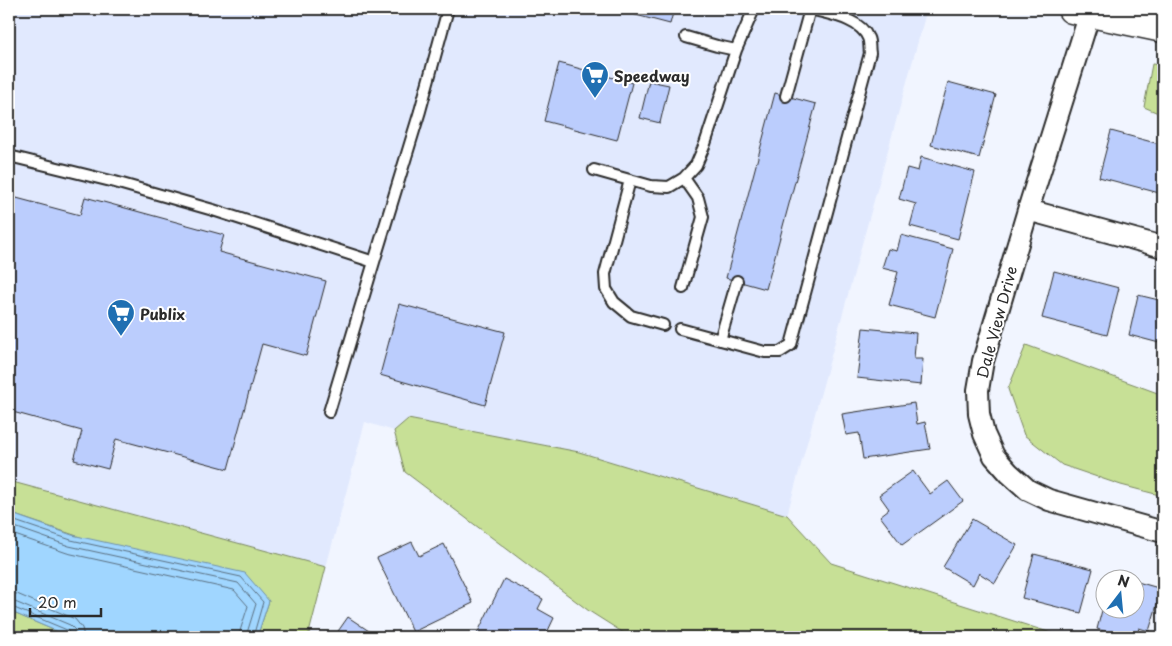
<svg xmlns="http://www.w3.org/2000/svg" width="1172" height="646" font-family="'Playpen Sans',sans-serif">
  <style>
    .built { fill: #e1e9fe }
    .green { fill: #c7e096; stroke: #798660 }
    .water { fill: #a0d6ff; stroke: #7192aa }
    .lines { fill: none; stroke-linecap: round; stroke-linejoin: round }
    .shore { stroke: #5a6f80; stroke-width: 1 }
    .building { fill: #bbcdfd; stroke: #2b2b2b }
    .service-casing { stroke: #2b2b2b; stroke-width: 14 }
    .minor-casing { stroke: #2b2b2b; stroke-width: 24 }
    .primary-casing { stroke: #2b2b2b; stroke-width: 31 }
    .service { stroke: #fff; stroke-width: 10 }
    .minor { stroke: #fff; stroke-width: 20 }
    .primary { stroke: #fff; stroke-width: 28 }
    .labels { text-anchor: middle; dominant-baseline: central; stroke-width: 4; stroke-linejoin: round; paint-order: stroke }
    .poi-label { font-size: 15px; font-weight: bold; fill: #2b2b2b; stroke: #fff; text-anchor: start }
    .street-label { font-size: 15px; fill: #2b2b2b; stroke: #fff }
  </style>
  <rect width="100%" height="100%" fill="#f1f5ff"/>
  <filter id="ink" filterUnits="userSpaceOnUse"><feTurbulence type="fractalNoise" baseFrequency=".02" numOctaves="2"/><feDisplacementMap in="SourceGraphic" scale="10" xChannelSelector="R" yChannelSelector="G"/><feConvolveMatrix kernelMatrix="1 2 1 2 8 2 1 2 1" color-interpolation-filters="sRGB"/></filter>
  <g filter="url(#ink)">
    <!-- built -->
    <path class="built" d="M9,9H927L787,515L579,452L408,419L394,431L365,422L326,567L9,481Z"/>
    <!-- green -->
    <path class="green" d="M1152,64L1163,65V115L1144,107Z
      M1026,345L1163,395V496L1121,485L1062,465L1024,435L1008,389Z
      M408,419L579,452L787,515L831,563L1064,637H630L589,611L405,472L394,431Z
      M9,481L326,567L308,637H257L269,601L9,513Z
      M9,611L70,637H9Z"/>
    <!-- water -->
    <path class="water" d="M9,513L72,535L245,573L269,601L257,637H70L9,611Z"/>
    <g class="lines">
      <!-- shore -->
      <path class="shore" d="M9,519L71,540L241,577L263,602L253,637
        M9,525L69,546L238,583L256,604L247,633L246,637
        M9,533L67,553L234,590L248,606L240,631L239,637
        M9,593L17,594L75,619L82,628L84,637
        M9,601L15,602L70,625L75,630L77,637
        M9,607H12L67,630L70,633V637"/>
    </g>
    <!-- building -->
    <path class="building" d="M613,9H674L670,24Z
      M559,63L632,83L617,140L544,121Z
      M649,81L669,85L660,123L640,118Z
      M948,82L996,95L979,158L931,145Z
      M775,93L816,104L766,289L726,278Z
      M1111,131L1163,145V194L1099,177Z
      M921,157L975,172L958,239L910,226L916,204L899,199L907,168L918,171Z
      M9,196L80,215L85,197L224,235L219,252L326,281L306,356L262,344L228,469L116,439L108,469L74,460L82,431L9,411Z
      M901,235L953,249L935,317L889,305L898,272L882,268L888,249L897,251Z
      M1054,271L1119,288L1107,335L1042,318Z
      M1138,295L1163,301V344L1129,335Z
      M399,304L505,332L485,405L380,375Z
      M863,328L916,333L914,359H923L921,385L857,378Z
      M914,403L917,424L925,422L930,449L863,459L859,433L846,435L842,414Z
      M913,471L930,494L948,481L963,501L902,545L880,516L889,509L879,495Z
      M972,519L1017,545L995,583L979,573L973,585L943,567Z
      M412,542L419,556L444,544L473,603L413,632L377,558Z
      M1034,554L1093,569L1081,613L1022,598Z
      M504,579L543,599L538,609L554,618L545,637H478L476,636Z
      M1134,581L1162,589L1149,631L1139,628L1136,637H1123L1097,629L1104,603V608H1134Z
      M348,617L378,637H334Z"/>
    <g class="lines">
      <defs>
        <path id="service" d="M686,37L717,46L736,50L754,9
          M786,96L810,9
          M9,156L115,182L213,210L374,262
          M594,170L651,186L669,187L684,178L696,165L705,144L736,50
          M630,180L605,274L606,289L614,302L631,316L663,325
          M683,288L703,217L698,198L684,178
          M680,329L765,352H780L791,345L870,53C869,49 870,42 868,38C860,18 828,14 810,9
          M720,340L737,281
          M329,412L374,262L420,111L448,9"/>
        <path id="minor" d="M1093,9L1090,13L1028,210L983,361L978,390L979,414L984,434L994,456L1009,473L1028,490L1049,500L1163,532
          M1028,210L1163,247"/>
        <path id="primary" d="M1072,9L1163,28"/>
      </defs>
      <!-- service casing -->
      <use href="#service" class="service-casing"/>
      <!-- minor casing -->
      <use href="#minor" class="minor-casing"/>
      <!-- primary casing -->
      <use href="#primary" class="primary-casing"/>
      <!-- service -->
      <use href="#service" class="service"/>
      <!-- minor -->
      <use href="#minor" class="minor"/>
      <!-- primary -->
      <use href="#primary" class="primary"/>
    </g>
  </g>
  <!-- icons -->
  <defs>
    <symbol id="supermarket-pin" viewBox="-11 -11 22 30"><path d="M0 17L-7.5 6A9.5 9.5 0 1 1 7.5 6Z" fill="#1f6fb2" stroke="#fff"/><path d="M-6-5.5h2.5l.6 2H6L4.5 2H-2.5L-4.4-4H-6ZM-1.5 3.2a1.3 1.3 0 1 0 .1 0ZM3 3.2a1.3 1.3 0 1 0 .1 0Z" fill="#fff"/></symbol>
  </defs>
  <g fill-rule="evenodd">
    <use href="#supermarket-pin" x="579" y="59" width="32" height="43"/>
    <use href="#supermarket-pin" x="105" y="297" width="32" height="43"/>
  </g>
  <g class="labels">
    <!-- poi labels -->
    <g class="poi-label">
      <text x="614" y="75">Speedway</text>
      <text x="140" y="313">Publix</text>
    </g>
    <!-- street labels -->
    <g class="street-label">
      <text transform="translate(996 322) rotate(-75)">Dale View Drive</text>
    </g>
  </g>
  <!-- margin -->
  <rect width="1172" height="646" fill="none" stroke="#fff" stroke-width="30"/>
  <rect x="15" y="15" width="1142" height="616" fill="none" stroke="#2b2b2b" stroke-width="2" filter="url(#ink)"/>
  <!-- north arrow -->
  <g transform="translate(1120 594) rotate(16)"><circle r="24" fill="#ffffff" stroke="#aaaaaa"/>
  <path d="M0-4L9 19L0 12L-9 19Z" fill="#1f6fb2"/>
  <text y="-8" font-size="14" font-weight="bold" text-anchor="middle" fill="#2b2b2b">N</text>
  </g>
  <!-- scale -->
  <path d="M30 608v8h71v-8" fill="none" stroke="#2b2b2b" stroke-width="2.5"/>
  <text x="38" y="608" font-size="15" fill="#2b2b2b" stroke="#ffffff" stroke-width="4" paint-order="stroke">20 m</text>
</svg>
